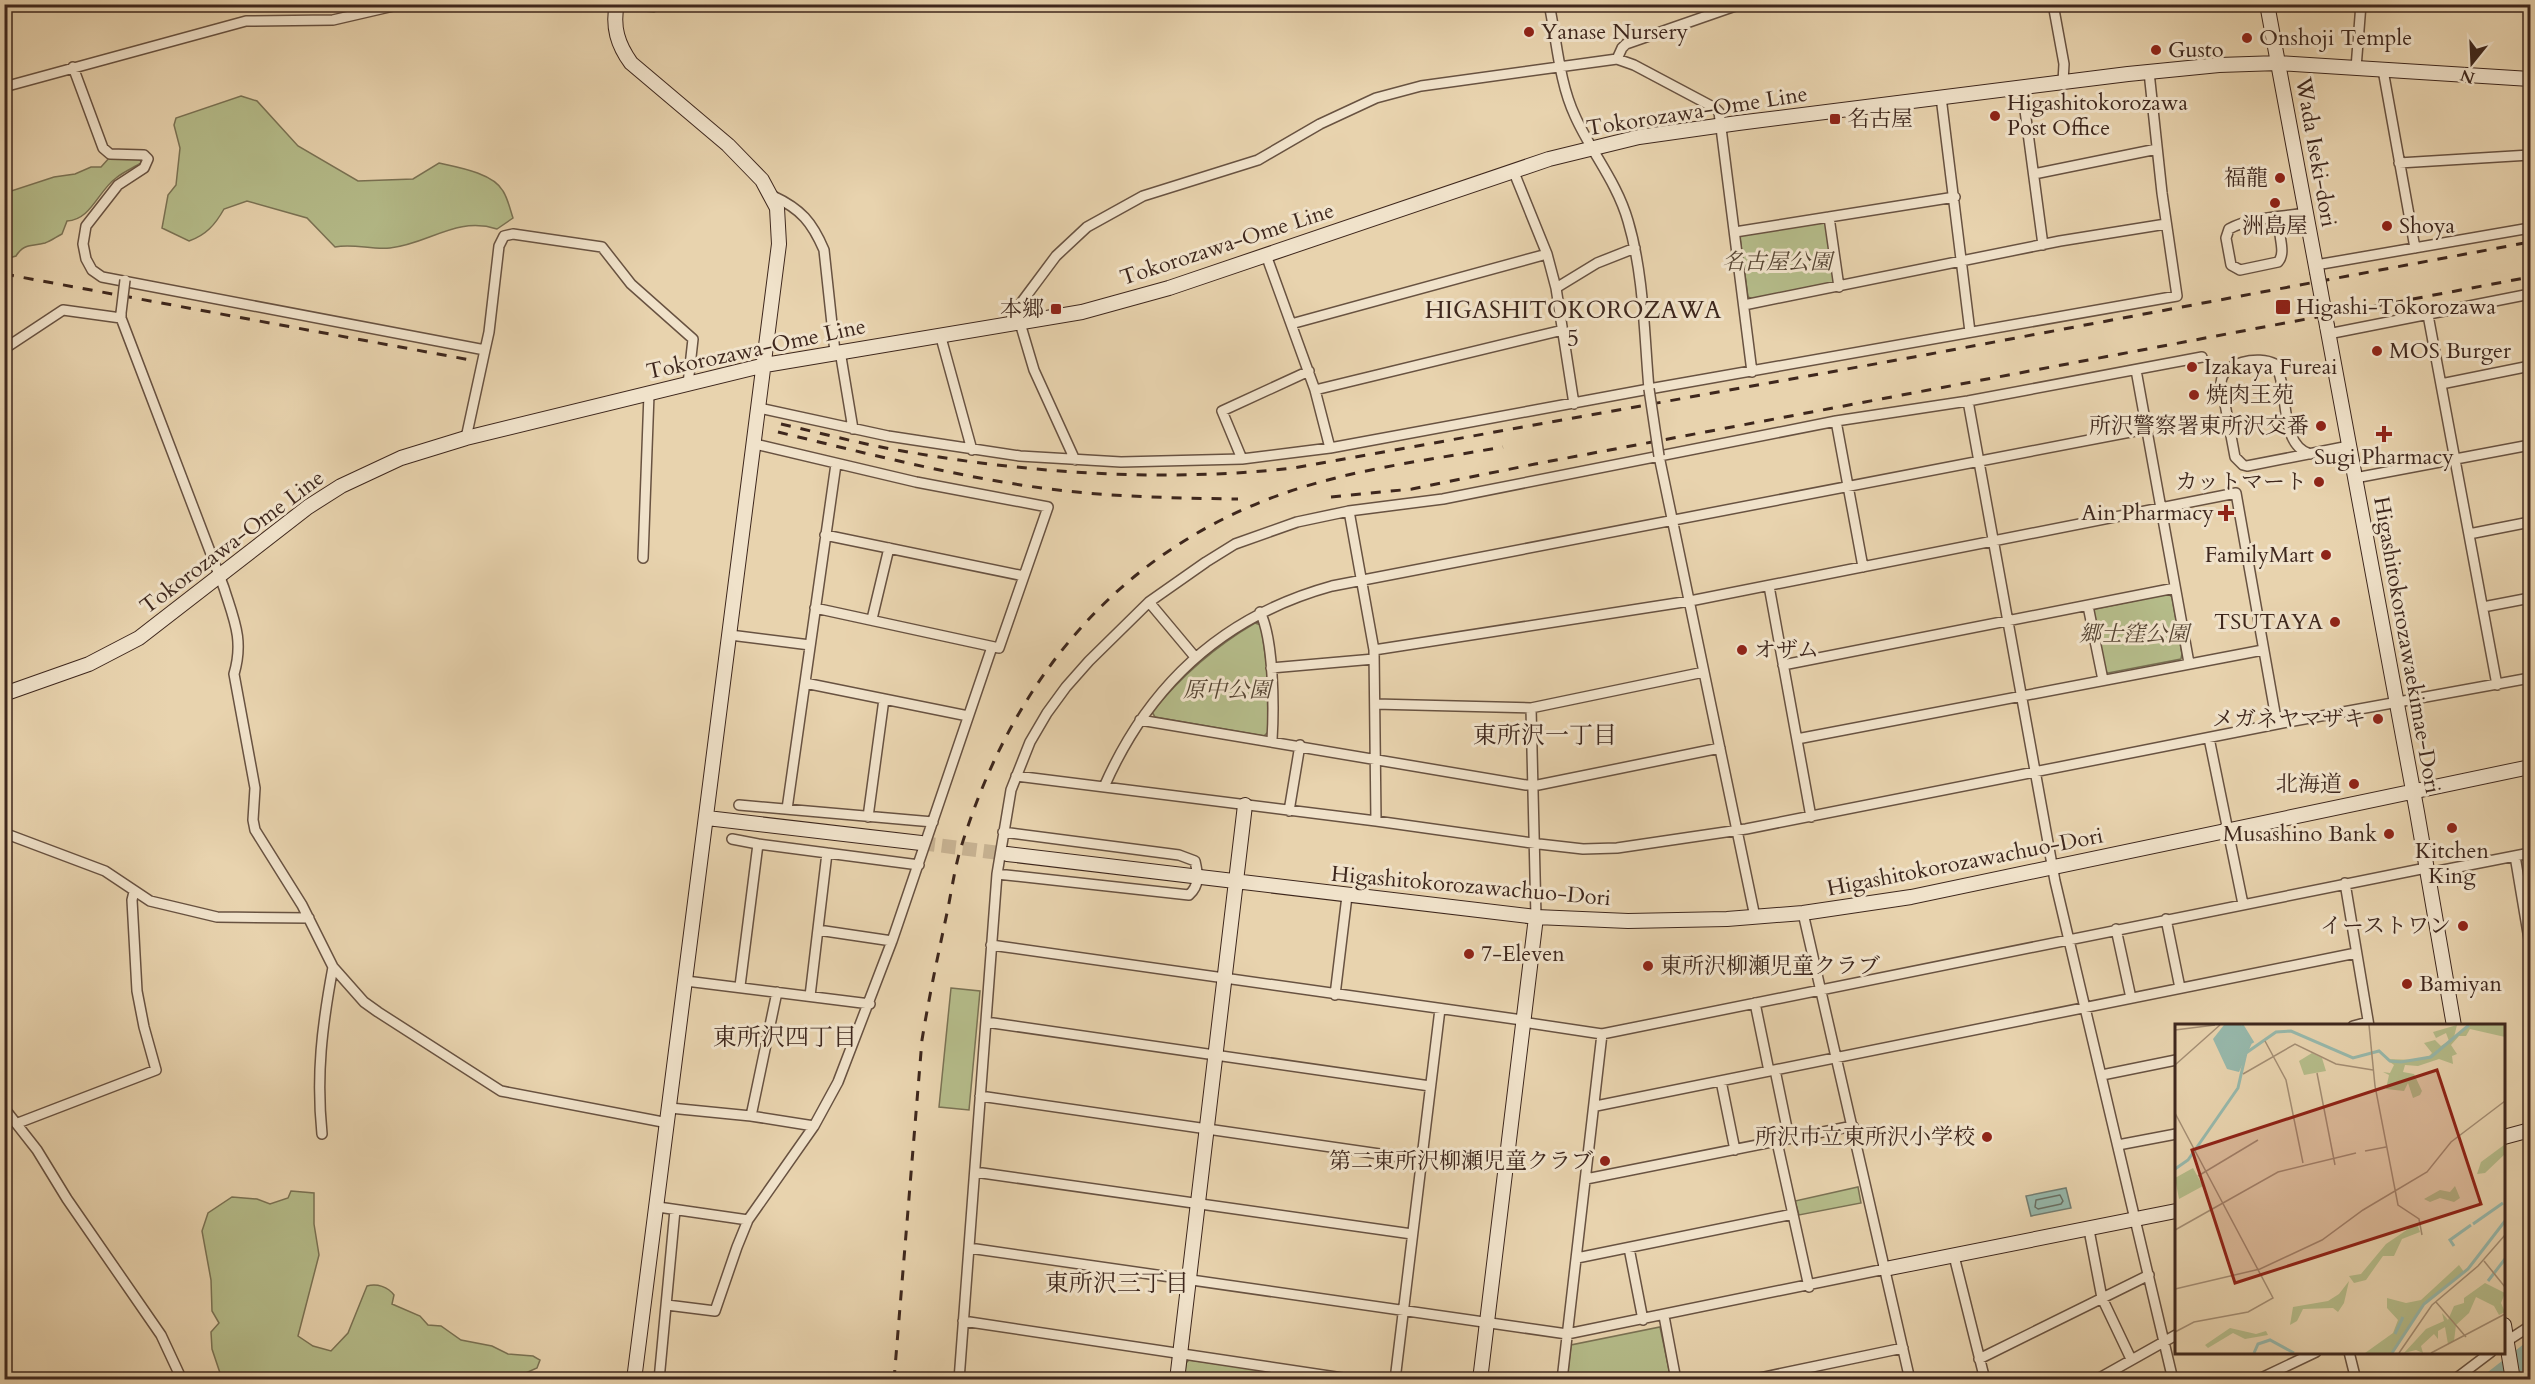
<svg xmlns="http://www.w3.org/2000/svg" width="2535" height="1384" font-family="Cardo,'Noto Serif JP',serif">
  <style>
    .green { fill: #b5bc8a; stroke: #7a7254; stroke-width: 1.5 }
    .water { fill: #97b8ab; stroke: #737e72; stroke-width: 1.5 }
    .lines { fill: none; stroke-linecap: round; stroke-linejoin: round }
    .shore { stroke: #6a7064; stroke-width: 1.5 }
    .river { stroke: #97b8ab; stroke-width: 20 }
    .secondary-tunnel { stroke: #c6b191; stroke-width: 14; stroke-dasharray: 14 7; stroke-linecap: butt }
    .street-casing { stroke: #685241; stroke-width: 12 }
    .secondary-casing { stroke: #3e271d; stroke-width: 16 }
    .street { stroke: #f0e2ca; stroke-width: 9 }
    .secondary { stroke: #f0e2ca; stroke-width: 14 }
    .rail { stroke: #3e271d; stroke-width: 3; stroke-dasharray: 10 10; stroke-linecap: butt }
    .street-bridge-casing { stroke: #685241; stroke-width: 12; stroke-linecap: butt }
    .secondary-bridge-casing { stroke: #3e271d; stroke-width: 16; stroke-linecap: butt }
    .street-bridge { stroke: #f0e2ca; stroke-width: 9 }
    .secondary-bridge { stroke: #f0e2ca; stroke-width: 14 }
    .poi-dot { fill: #8f2418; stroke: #f0e2ca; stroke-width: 2 }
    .labels { text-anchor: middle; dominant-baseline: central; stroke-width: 6; stroke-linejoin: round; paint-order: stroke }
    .poi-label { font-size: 22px; fill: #3e271d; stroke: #f0e2ca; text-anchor: start }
    .street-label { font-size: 22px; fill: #3e271d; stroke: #f0e2ca }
    .park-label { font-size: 22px; font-style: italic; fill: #564533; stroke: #f0e2ca }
    .neighbourhood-label { font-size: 24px; fill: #3e271d; stroke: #f0e2ca }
    .inset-river { fill: none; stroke: #97b8ab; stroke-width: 3 }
    .inset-road { fill: none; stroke: #a48e74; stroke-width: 1.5 }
    .view { fill: #8f2418; fill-opacity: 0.15; stroke: #8f2418; stroke-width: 3 }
    .inset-edge { fill: none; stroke: #3e271d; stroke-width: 3 }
  </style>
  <rect width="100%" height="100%" fill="#e8d3ae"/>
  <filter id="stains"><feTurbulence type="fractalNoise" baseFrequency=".00333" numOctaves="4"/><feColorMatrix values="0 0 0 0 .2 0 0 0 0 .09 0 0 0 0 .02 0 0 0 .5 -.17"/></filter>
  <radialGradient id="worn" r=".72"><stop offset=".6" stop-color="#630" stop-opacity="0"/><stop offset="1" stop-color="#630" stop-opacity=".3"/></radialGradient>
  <!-- green -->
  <path class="green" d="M640,5H669L654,12L644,11Z
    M241,96L257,101L298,146L358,181L413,179L439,163C457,167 493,173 503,191C508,199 510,209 513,218L497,229C456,216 429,244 390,248C371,250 353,243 335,247L307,218L247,201L224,209C215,225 206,235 189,241L162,228L168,195L176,185L180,148L174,125L176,118Z
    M110,157L140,158L141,163C133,168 123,172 116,178C98,191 91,220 67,221L62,234C56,237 51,241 45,243C31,247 24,243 16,256L5,259V193L54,177L75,174L91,167H101Z
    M1824,221L1828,224L1835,281L1832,284L1753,299L1748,297L1740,238L1742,234Z
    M2168,594L2172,597L2182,654L2181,659L2108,673L2105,671L2093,612L2095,609Z
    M1255,623L1261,625L1267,668L1268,732L1264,736L1155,717L1152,712C1182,675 1214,647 1255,623Z
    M951,988L980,991L969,1110L939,1107Z
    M1858,1187L1861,1203L1799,1215L1795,1201Z
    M291,1191L314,1193V1224L319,1255L298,1336L313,1346L331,1351L348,1333L367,1286C377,1283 388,1287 394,1295L392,1304L420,1316L428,1325L441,1326L461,1340L492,1346L508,1354L533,1356L540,1360L537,1368L521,1375L519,1380L222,1379L212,1349L211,1332L219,1323L212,1311L211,1280L202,1231L208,1213L232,1197L257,1199L270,1204L288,1198Z
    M1660,1327L1671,1379H1567L1571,1345Z
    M1189,1360L1269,1371L1270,1379L1184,1380L1186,1363Z"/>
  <!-- water -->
  <path class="water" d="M2066,1188L2071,1208L2031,1216L2026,1196Z"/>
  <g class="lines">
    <!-- shore -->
    <path class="shore" d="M2060,1195L2063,1201L2061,1204L2038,1209L2035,1207L2036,1200Z"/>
    <!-- river -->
    <path class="river" d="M2494,1380L2530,1352"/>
    <!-- secondary-tunnel -->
    <path class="secondary-tunnel" d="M921,843L1007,854"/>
    <defs>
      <path id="street" d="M1549,4C1557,41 1559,82 1575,116C1591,152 1617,182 1628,221C1644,275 1644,333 1649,389
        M2053,4L2064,64L2063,82
        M1617,59L1622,48L1626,44L1741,4
        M73,67L103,148L110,154L144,155L148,159L144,168L118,185L86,226L83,244L86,259L92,270L102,277L485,350L466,438
        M2356,68L2361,4
        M2383,70L2415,248
        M4,87L246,21L333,20L402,4
        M2022,88L2043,245
        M1941,97L1970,332
        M2399,163L2530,155
        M1513,170L1547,254L1556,288L1574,404
        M2034,174L2157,149
        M773,196C801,209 812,222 824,250L835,352
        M2294,215L2280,223C2277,235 2287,252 2278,262L2240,270L2231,265L2226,238L2229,229C2250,217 2282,217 2306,213
        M1829,217L1839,287
        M1735,232L1955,197
        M1266,255L1315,390L1330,448
        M2316,265L2530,228
        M1556,288L1597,263L1635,248
        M1744,305L2060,241L2166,224
        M121,313V318L224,588C234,620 244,640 234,674L255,788L253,820L255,830L302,905L333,967L364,1002L378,1012L501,1091L668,1123
        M2428,315L2497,685
        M1020,323L1034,370L1075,460
        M1010,324L1015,311L1056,256L1087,227L1143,196L1258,160L1320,124L1376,98L1421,86L1617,59L1634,65L1715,108L1719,112L1752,372
        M1291,324L1547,254
        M940,334L972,450
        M2328,334L2530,294
        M4,349L63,310L121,318
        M485,350L489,332L499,246L504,236L513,234L602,247L631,284L693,339L688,384
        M840,351L853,429
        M2136,370L2189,663
        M2441,384L2530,366
        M1315,390L1563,330
        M1968,401L2055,881L2173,1380
        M759,408L888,436L1020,456L1121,462L1242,459L1330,448L1649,389L2177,296L2162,193L2149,72
        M1836,421L1863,567
        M755,444L916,482L1048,507L999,648L815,608
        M2310,454C2278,444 2290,389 2275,364C2259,355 2222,362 2221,383L2235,457L2243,465L2247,466L2349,446
        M1659,456L1755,917
        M1242,459L1222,411L1309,371
        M2355,478L2530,445
        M1349,511L1374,650L1376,821
        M2469,534L2530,522
        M825,535L1024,576
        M643,558L649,394
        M1769,586L1811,817
        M1149,602L1195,657
        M2088,606L2103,680
        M2483,607L2530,598
        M1260,612C1274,640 1274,709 1272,740
        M872,619L889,548
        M730,635L810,645
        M1374,650L1690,601L2236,493L2277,724
        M1783,665L2175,588
        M1271,668L1374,659
        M4,680L10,692
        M805,683L968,716
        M1375,704L1531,708L1704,672
        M1531,708L1536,917
        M1140,720L1526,785H1538L1720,748
        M2209,738L2243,904
        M1797,739L2263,650
        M1016,776L1376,821L1539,844L1583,849L1617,848L1746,829L2277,724L2530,678
        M1104,787C1149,684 1223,616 1332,586L2146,429
        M739,805L933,822
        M787,809L836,464
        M1289,811L1300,745
        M868,817L884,699
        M4,833L105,871L150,901L217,917L309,918
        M732,839L758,844
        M2515,856L2530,945
        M2428,873L2530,853
        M997,874L1189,895C1200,885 1198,874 1195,861L1179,855L1003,832
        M2345,883L2369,1026
        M1803,913L1910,1380
        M2166,919L2180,988
        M2116,929L2131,998
        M818,930L892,941
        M991,945L1522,1020
        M686,981L870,1004
        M740,986L758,844L919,865
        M1335,995L1347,896
        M810,996L827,853
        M1755,1003L1769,1071
        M986,1022L1430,1086
        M1522,1022L1602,1034L2426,868
        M2353,1026L2368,1022
        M1775,1070L1789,1138
        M2102,1075L2176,1060
        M1721,1081L1735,1150
        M980,1096L1421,1160
        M1596,1106L2356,953
        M4,1108L37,1150L67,1199L161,1335L182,1380
        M670,1108L751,1116L814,1126
        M751,1116L777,992
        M18,1123L156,1070L144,1027L137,991L132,900L134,892
        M322,1134C316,1075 322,1026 333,967
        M1777,1142L1809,1287
        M2118,1145L2176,1134
        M975,1172L1412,1234
        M1586,1179L1853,1126
        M658,1207L748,1220
        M2089,1230L2102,1298L2131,1359
        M969,1248L1567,1334L1885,1269
        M1629,1248L1643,1320
        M1954,1256L1985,1380
        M1577,1258L1793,1214
        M667,1305L715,1311L737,1247L748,1220L814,1126L838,1082L892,941L992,647
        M1664,1316L1676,1380
        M963,1321L1356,1380
        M2504,1343L2530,1326
        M2349,1352L2356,1380
        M1979,1359L2149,1275
        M659,1380L675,1210
        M959,1380L997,874L1011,790L1030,742L1047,713L1066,687L1089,661L1149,602L1206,562L1235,544L1297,522L1349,511L1443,499L1836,421L1968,401L2202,357
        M1395,1380L1440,1009
        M1562,1380L1602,1034
        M1750,1380L1903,1348
        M2096,1380L2176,1335
        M2257,1380L2316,1352
        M2454,1380L2491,1352"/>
      <path id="secondary" d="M617,4C612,27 618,45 631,63L728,145L762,180L777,208L779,244L634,1380
        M2267,4L2317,272
        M2327,326L2417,812L2454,1026
        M4,694L89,664L139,638L308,507L341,486L401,458L466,438L765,365L1082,312L1169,288L1549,159L1639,137L1738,123L2128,74L2219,65L2279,63L2530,79
        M707,818L921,843
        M1007,854L1536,917L1628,921L1727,919L1803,913L1911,897L2530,767
        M2504,1137L2530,1130
        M1885,1269L2176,1211
        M2504,1325L2513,1380
        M1177,1380L1245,805
        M1480,1380L1536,917"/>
    </defs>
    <!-- street casing -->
    <use href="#street" class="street-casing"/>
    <!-- secondary casing -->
    <use href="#secondary" class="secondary-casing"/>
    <!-- street -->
    <use href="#street" class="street"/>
    <!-- secondary -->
    <use href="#secondary" class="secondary"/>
    <!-- rail -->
    <path class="rail" d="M4,274L476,361
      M781,424C825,434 869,446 914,453C1038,474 1169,482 1294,468L1914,357L2530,242
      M778,432C865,453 953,476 1042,488C1107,497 1172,498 1238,499
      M1331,497L1412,489L1535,464L2530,277
      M894,1380L922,1040C929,997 938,955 947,913C951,894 954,873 959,854C1009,686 1113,554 1282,494C1352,469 1429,460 1503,447"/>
    <defs>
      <path id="street-bridge" d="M121,313L125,280
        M1649,389L1659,456"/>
      <path id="secondary-bridge" d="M2317,272L2327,326"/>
    </defs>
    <!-- street-bridge casing -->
    <use href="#street-bridge" class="street-bridge-casing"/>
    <!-- secondary-bridge casing -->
    <use href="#secondary-bridge" class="secondary-bridge-casing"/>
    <!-- street-bridge -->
    <use href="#street-bridge" class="street-bridge"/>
    <!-- secondary-bridge -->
    <use href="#secondary-bridge" class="secondary-bridge"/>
  </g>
  <!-- markers -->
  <g class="poi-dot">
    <circle cx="1529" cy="32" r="6"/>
    <circle cx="2247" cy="38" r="6"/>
    <circle cx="2156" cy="50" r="6"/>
    <circle cx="1995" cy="116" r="6"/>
    <rect x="1829" y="113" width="12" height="12" rx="3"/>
    <circle cx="2280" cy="178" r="6"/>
    <circle cx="2275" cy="203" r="6"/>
    <circle cx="2387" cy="226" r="6"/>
    <rect x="2275" y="299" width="16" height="16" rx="3"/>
    <rect x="1050" y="303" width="12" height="12" rx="3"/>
    <circle cx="2377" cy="351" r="6"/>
    <circle cx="2192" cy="367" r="6"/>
    <circle cx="2194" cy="395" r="6"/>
    <circle cx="2321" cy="426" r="6"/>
    <path d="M2381 425h6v6h6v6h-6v6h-6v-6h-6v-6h6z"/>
    <circle cx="2319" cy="482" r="6"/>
    <path d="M2223 504h6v6h6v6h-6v6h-6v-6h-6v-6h6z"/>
    <circle cx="2326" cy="555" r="6"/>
    <circle cx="2335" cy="622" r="6"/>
    <circle cx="1742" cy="650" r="6"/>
    <circle cx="2378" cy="719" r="6"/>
    <circle cx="2354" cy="784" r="6"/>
    <circle cx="2452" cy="828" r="6"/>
    <circle cx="2389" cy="834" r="6"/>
    <circle cx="2463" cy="926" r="6"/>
    <circle cx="1469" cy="954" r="6"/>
    <circle cx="1648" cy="966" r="6"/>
    <circle cx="2407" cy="984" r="6"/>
    <circle cx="1987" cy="1137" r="6"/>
    <circle cx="1605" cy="1161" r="6"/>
  </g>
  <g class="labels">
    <!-- poi labels -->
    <g class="poi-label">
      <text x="1541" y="32">Yanase Nursery</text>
      <text x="2259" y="38">Onshoji Temple</text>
      <text x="2168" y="50">Gusto</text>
      <text x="2007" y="103">Higashitokorozawa<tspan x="2007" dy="25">Post Office</tspan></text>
      <text x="1847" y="119">名古屋</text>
      <text x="2268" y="178" text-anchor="end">福龍</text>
      <text x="2275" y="226" text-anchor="middle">洲島屋</text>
      <text x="2399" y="226">Shoya</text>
      <text x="2296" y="307">Higashi-Tokorozawa</text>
      <text x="1044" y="309" text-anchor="end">本郷</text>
      <text x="2389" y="351">MOS Burger</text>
      <text x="2204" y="367">Izakaya Fureai</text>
      <text x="2206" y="395">焼肉王苑</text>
      <text x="2309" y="426" text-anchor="end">所沢警察署東所沢交番</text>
      <text x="2384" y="457" text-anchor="middle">Sugi Pharmacy</text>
      <text x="2307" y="482" text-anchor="end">カットマート</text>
      <text x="2214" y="513" text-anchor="end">Ain Pharmacy</text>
      <text x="2314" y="555" text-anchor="end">FamilyMart</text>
      <text x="2323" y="622" text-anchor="end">TSUTAYA</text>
      <text x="1754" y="650">オザム</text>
      <text x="2366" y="719" text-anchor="end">メガネヤマザキ</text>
      <text x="2342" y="784" text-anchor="end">北海道</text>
      <text x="2377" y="834" text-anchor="end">Musashino Bank</text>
      <text x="2452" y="851" text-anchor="middle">Kitchen<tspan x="2452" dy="25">King</tspan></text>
      <text x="2451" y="926" text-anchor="end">イーストワン</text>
      <text x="1481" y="954">7-Eleven</text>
      <text x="1660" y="966">東所沢柳瀬児童クラブ</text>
      <text x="2419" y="984">Bamiyan</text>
      <text x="1975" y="1137" text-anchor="end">所沢市立東所沢小学校</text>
      <text x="1593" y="1161" text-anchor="end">第二東所沢柳瀬児童クラブ</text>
    </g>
    <!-- street labels -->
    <g class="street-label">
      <text transform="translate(1697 111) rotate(-9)">Tokorozawa-Ome Line</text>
      <text transform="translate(2316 152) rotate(80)">Wada Iseki-dori</text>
      <text transform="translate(1227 244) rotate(-18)">Tokorozawa-Ome Line</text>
      <text transform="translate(756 349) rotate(-12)">Tokorozawa-Ome Line</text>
      <text transform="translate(232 542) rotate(-37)">Tokorozawa-Ome Line</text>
      <text transform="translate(2407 645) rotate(80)">Higashitokorozawaekimae-Dori</text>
      <text transform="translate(1965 862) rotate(-11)">Higashitokorozawachuo-Dori</text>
      <text transform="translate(1471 886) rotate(5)">Higashitokorozawachuo-Dori</text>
    </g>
    <!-- park labels -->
    <g class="park-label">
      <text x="1777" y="262">名古屋公園</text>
      <text x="2134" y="634">郷士窪公園</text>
      <text x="1227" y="690">原中公園</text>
    </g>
    <!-- neighbourhood labels -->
    <g class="neighbourhood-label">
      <text x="1573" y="310">HIGASHITOKOROZAWA<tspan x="1573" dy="28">5</tspan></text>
      <text x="1545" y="735">東所沢一丁目</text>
      <text x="785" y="1037">東所沢四丁目</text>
      <text x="1117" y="1283">東所沢三丁目</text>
    </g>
  </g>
  <!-- overview -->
  <g transform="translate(2175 1024)">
    <rect width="330" height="330" fill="#e8d3ae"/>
    <path d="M282,1L279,13L295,1H330V13L295,5L291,12H284L276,21L282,30L277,32L278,40L264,35L243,42L230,41L228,48L239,50L247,67L245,71L238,74L233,59L229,67L211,65L214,51L208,48L215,49L219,41L211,35L240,36L254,32L257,29L249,19L260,16L266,22L274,17L271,9L261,14L258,8ZM137,29L147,34L151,47L129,51L124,37ZM330,116V130L310,149L302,150L306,138L329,121ZM18,144L28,162L4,175L0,154ZM280,162L285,174L279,178L265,174L255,178L249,175L265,166L275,168ZM242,199L245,208L227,215L219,232H208L191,256L179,259L174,252L186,250L211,220ZM284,241L289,248L249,280L217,329H190L218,309L223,296L212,284V274L231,279L246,276ZM174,257L169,279L163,288L158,284L128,285L122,297L115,301L118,283L153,277L164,270ZM310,259L330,269L326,279L330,288L324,291L319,282L301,273L294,289L281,301L279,317L273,320L270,303L263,307V315L259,310L246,322L248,329L241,326L229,329L251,305L269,297L267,289L273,296L279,282L289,279V274ZM55,304L81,310L91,307L93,311L70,315L58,309L33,324L30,321Z" fill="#b5bc8a"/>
    <path d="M49,1H66L77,19L64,48L52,45L38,15Z" fill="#97b8ab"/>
    <path class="inset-river" d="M67,1L78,19M0,145L13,136L63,64L71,29L101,8L116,7L178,34L204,27L215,37L226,38L256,33L294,1M298,200L328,179M279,222L275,216L296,201M313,257L330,235M220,310L228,293M79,329L83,320L95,316L119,329M217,329L249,280L293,245L330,197"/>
    <path class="inset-road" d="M194,1L200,62L223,181L244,195L247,211M0,6L40,1M90,17L111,56L128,139M0,41L45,1M142,49L160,141M68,50L120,20L161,40L198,46M0,89L98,274L73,288L19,298L0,308M190,127L211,123M23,152L83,116M0,206L103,148L181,129M309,237L330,263M0,265L85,245L147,216L188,186L252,148L276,118L330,77M261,278L291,313M224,329L257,281L303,242L330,211M256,329L330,290"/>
    <path class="view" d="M262,46L306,180L60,259L17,126Z"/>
    <rect width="330" height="330" class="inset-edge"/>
  </g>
  <!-- margin -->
  <rect width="2535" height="1384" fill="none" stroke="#e8d3ae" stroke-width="24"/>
  <rect x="6" y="6" width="2523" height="1372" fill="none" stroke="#3e271d" stroke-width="3"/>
  <rect x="12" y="12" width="2511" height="1360" fill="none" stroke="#3e271d" stroke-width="1.5"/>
  <!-- north arrow -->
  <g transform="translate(2472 63) rotate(198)" stroke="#f0e2ca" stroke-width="4.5" paint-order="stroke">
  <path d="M0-4.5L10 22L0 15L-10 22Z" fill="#3e271d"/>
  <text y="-9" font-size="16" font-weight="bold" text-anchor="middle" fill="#3e271d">N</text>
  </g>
  <rect width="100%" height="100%" filter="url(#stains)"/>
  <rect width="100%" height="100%" fill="url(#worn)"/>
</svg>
